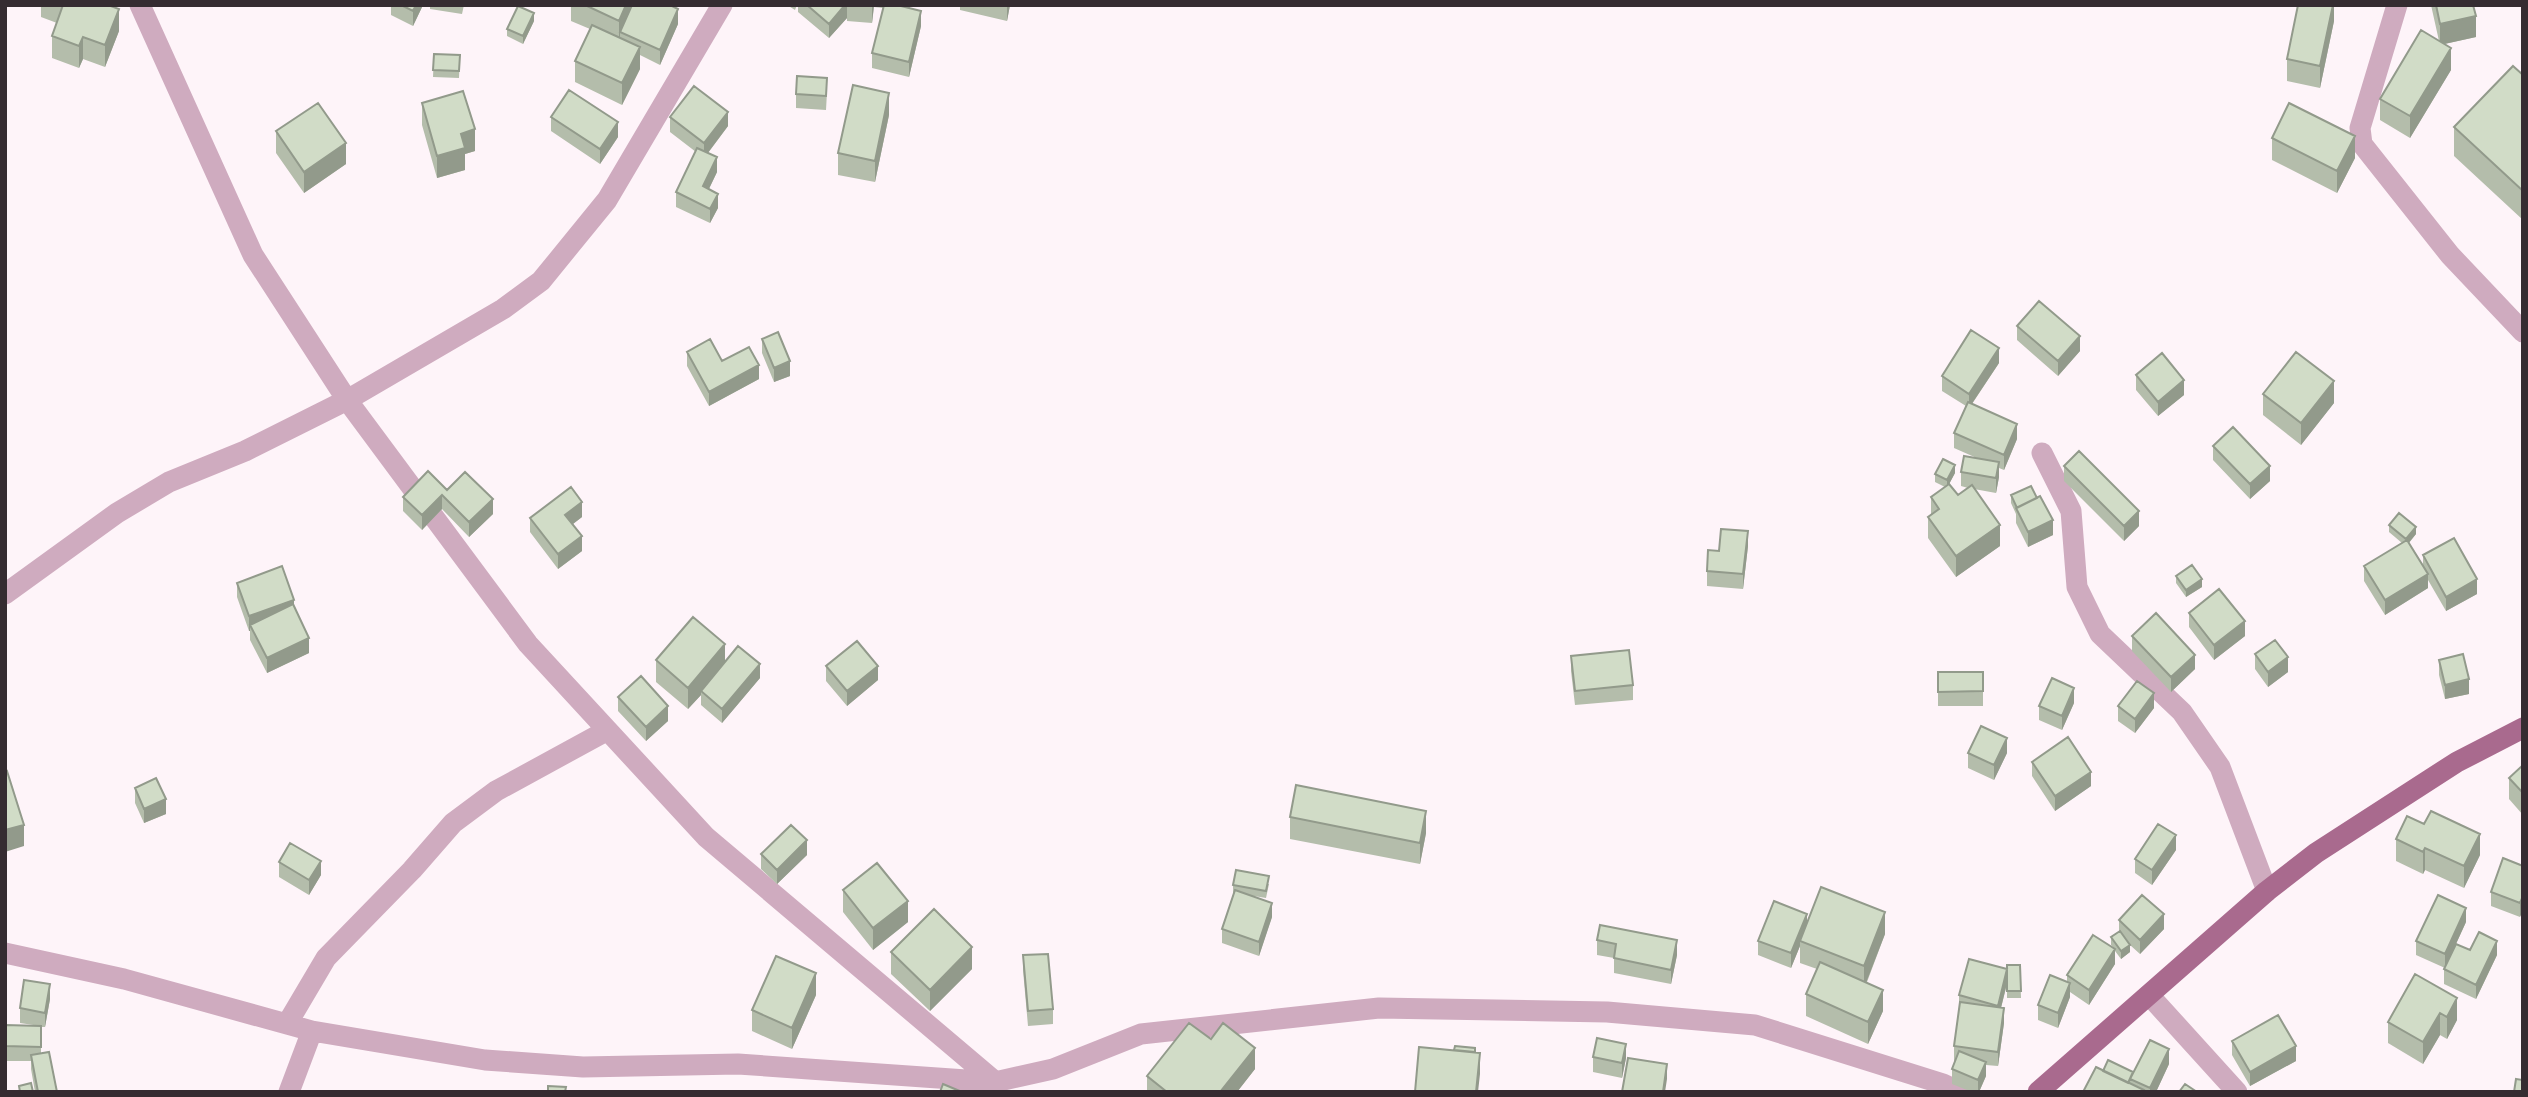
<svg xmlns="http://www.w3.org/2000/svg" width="2528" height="1097" font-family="'IBM Plex Sans',sans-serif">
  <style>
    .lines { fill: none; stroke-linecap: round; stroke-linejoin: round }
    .street { stroke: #cfabbf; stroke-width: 21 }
    .primary { stroke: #a96a8e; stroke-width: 21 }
    .wall { fill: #b4bdab }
    .shaded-wall { fill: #929a8b }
    .building { fill: #d1dcc7; stroke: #929a8b; stroke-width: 2 }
  </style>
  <rect width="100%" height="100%" fill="#fef4f9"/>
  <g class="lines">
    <!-- street -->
    <path class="street" d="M140,5L253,255L347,400L503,309L541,281L607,200L722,5
      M2397,5L2360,128L2362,144L2450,255L2523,332
      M2042,453L2071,511L2077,587L2100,634L2182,712L2220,767L2267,891
      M5,594L117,513L169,482L245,451L347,400L528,644L706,837L999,1085
      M5,953L124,979L312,1031L485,1060L583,1067L738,1064L995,1082L1053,1069L1141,1034L1379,1008L1607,1012L1755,1025L1943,1084L1960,1092
      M2149,995L2237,1092
      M287,1024L326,958L412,870L453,823L496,791L606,731
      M289,1092L312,1031"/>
    <!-- primary -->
    <path class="primary" d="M2038,1092L2267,891L2316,853L2457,762L2523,728"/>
  </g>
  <!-- wall -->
  <path class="wall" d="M41,5H108L119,31L105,67L83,59L79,68L52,58V36L57,23L41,17Z
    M391,5H423L413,26L391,15Z
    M430,5H464L462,14L430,9Z
    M571,5H670L678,24L660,65L640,55V69L622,105L575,82V61L590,29L571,21Z
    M787,5H797L795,10Z
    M798,5H910V8L921,26L909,77L872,68V53L883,8L874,7L872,23L847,21V18L829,38L798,12Z
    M960,5H1010L1007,21L960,10Z
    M2334,5V21L2320,88L2287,81V59Z
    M2431,5H2473L2476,37L2444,44L2451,70L2410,138L2380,120V99L2439,41Z
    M534,21L523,44L507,36V29Z
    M434,54L460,55L459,78L433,77Z
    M2523,75V220L2454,156V127Z
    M827,92L826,110L796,108V94Z
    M422,103L475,151L465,154V170L437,178L422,125Z
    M889,115L875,182L838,175V153Z
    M551,117L618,137L600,164L551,131Z
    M670,117L728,126L708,153L717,172L709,189L718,208L710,223L676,207V192L696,152L670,132Z
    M276,131L346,164L304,193L276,153Z
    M2272,138L2355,158L2337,193L2272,160Z
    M2017,326L2080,351L2058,376L2017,340Z
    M762,339L790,376L774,382L762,353Z
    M687,352L722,361L759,379L709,406L687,366Z
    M1999,363L1972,404L2017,439L2004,470L1999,468V477L1996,493L1974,489L2000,546L1956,577L1928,538V517L1931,515V497L1945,487L1935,482V474L1955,473L1949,484L1958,495L1968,488L1961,486V472L1979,459L1954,448V433L1966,406L1942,391V376Z
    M2136,375L2184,395L2158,416L2136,390Z
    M2263,394L2334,403L2301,445L2263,415Z
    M2213,446L2270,481L2250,499L2213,460Z
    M2064,466L2139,526L2124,541L2064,481Z
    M447,490L493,514L469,537L442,509L422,530L403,511V497Z
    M2011,495L2053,535L2028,547L2016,523V514L2011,503Z
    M582,517L573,524L582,551L558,569L530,532V518Z
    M2389,525L2416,534L2409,543L2423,565V555L2477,594L2446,611L2428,580V588L2385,615L2364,581V566L2402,543L2389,532Z
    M1748,546L1743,589L1707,586V571L1719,551Z
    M2176,576L2202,587L2186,597L2176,583Z
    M237,583L294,606L309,653L267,673L250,640V631H249L237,597Z
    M2189,613L2245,636L2214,660L2189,627Z
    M2132,636L2195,669L2171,692L2132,651Z
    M2255,654L2288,672L2268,687L2255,669Z
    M1571,656L1633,685V700L1575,705L1571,671Z
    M656,660L725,661L760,678L722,723L701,705V695L688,709L656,682Z
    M2439,660L2469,694L2445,699L2439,675Z
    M826,666L878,680L847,706L826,681Z
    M1938,672H1983V706H1938Z
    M618,697L668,721L646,741L618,711Z
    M2074,703L2062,730L2039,720V706Z
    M2118,706L2154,708L2135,733L2118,721Z
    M1968,753H2007L1994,780L1968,768Z
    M2032,762L2091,786L2055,811L2032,776Z
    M2523,765V815L2509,799V778Z
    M135,788L166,814L144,823L135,803Z
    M1290,817L1426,833L1420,864L1290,839Z
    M2396,839L2480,855L2464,888L2425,870L2423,874L2396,861Z
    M2176,850L2152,885L2135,873V859Z
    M761,854L807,855L777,884L761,869Z
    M279,862L321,875L309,895L279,877Z
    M2523,866L2520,917L2491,906V892Z
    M1269,884L1266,898L1254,896L1272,917L1259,956L1222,943V929L1234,893H1233V885Z
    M843,890L908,922L873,950L843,912Z
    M2119,920L2164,929L2140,954L2130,945V952L2121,959L2115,951V964L2089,1005L2070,992V997L2058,1028L2038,1020V1005L2067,981V975L2113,947L2111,945V937L2119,932Z
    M2466,922L2445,968L2416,955V941Z
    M1807,923L1885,934L1867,982L1883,1011L1868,1044L1806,1016V994L1817,969L1800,963V946L1791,968L1758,955V941Z
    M1597,940L1677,955L1671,984L1614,973V958L1597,955Z
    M2470,950L2497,955L2476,999L2444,984V969Z
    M891,952L972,969L930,1011L891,974Z
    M1023,955L1053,1009V1024L1028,1026L1023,970Z
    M2020,965L2021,998H2007V984L2001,1008L2004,1023L1998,1066L1986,1065V1076L1979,1092H1972L1952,1084V1069L1955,1061H1954V1046L1959,1010V995L2007,969Z
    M2415,974L2457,1020L2447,1039L2440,1035L2423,1064L2388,1043V1022Z
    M816,995L792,1049L752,1031V1010Z
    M50,999L45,1027H41V1053L57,1092H35L31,1069V1061H5V1025L40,1026L20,1023V1008Z
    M1211,1039L1255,1069L1237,1092H1147V1076Z
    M2232,1041L2296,1061L2250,1086L2232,1055Z
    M1593,1057L1626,1058L1622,1078L1593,1072Z
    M2169,1064L2156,1092H2083L2103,1071L2133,1074Z"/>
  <!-- shaded-wall -->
  <path class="shaded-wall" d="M416,5H423L413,26V11Z
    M626,5H636L620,32V39L619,42V21Z
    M845,5H847V18L829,38V24Z
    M872,5H874L872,23Z
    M1007,5H1010L1007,21Z
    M2333,5H2334V21L2320,88V66Z
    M119,9V31L105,67V45Z
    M678,9V24L660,65V50Z
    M921,11V26L909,77V62Z
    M534,13V21L523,44V36Z
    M2476,16V37L2440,45V24Z
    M83,37V59L79,68V46Z
    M640,47V69L622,105V83Z
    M2451,48V70L2410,138V116Z
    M889,93V115L875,182V161Z
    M728,112V126L704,158V143Z
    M618,122V137L600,164V149Z
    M475,129V151L465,154V170L437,178V156L461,134Z
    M2355,136V158L2337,193V171Z
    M346,143V164L304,193V172Z
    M717,157V172L703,201V186Z
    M718,194V208L710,223V209Z
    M2080,336V351L2058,376V361Z
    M1999,348V363L1969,408V394Z
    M790,361V376L774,382V368Z
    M759,365V379L709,406V392Z
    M2184,380V395L2158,416V402Z
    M2334,381V403L2301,445V423Z
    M2017,424V439L2004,470V455Z
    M1999,462V477L1996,493V478Z
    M1955,465V473L1947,488V480Z
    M2270,466V481L2250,499V484Z
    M442,495V509L422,530V515Z
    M493,499V514L469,537V522Z
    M582,502V517L565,530V515Z
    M2139,511V526L2124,541V526Z
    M2053,520V535L2028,547V532Z
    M2000,525V546L1956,577V556Z
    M2416,527V534L2406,546V539Z
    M1748,531V546L1743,589V574Z
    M582,536V551L558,569V554Z
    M2428,574V588L2385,615V600Z
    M2202,579V587L2186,597V590Z
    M2477,579V594L2446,611V597Z
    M294,600V615L250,625V631H249V616Z
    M2245,621V636L2214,660V645Z
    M309,638V653L267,673V658Z
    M725,644V666L701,691V695L688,709V688Z
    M2195,655V669L2171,692V677Z
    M2288,657V672L2268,687V672Z
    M760,664V678L722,723V709Z
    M878,666V680L847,706V691Z
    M2469,679V694L2445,699V685Z
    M2074,688V703L2062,730V716Z
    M2154,693V708L2135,733V719Z
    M668,706V721L646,741V727Z
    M2007,738V753L1994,780V765Z
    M2091,772V786L2055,811V796Z
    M166,799V814L144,823V809Z
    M1426,811V833L1420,864V843Z
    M24,825V846L5,852V830Z
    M2480,834V855L2464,888V866Z
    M2176,835V850L2152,885V870Z
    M807,840V855L777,884V870Z
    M2425,848V870L2423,874V852Z
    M321,861V875L309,895V880Z
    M2523,896V911L2520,917V903Z
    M908,901V922L873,950V928Z
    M1272,903V917L1259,956V942Z
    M2466,908V922L2445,968V954Z
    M1885,912V934L1864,988V966Z
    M1807,914V928L1800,941V946L1791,968V953Z
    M2164,914V929L2140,954V940Z
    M1677,940V955L1671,984V970Z
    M2497,941V955L2476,999V985Z
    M2130,945V952L2121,959V951Z
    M972,947V969L930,1011V990Z
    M2115,949V964L2089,1005V990Z
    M2007,969V983L1998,1020V1006Z
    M816,973V995L792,1049V1028Z
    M2070,983V997L2058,1028V1013Z
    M50,984V999L45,1027V1013Z
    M1883,990V1011L1868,1044V1022Z
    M2457,998V1020L2447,1039V1017Z
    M2004,1008V1023L1998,1066V1052Z
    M2440,1013V1035L2423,1064V1042Z
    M1626,1044V1058L1622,1078V1063Z
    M2296,1046V1061L2250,1086V1072Z
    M1255,1048V1069L1237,1092H1220Z
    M2169,1049V1064L2156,1092H2150V1088Z
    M1480,1053V1074L1478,1092H1476Z
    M1986,1062V1076L1979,1092H1978V1080Z
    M1667,1064V1079L1665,1092H1663Z"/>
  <!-- building -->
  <path class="building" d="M63,5H108L119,9L105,45L83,37L79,46L52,36Z
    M401,5H416L413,11Z
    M585,5H626L619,21Z
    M632,5H670L678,9L660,50L620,32Z
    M807,5H845L829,24Z
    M884,5H897L921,11L909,62L872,53Z
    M2298,5H2333L2320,66L2287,59Z
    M2436,5H2473L2476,16L2440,24Z
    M518,6L534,13L523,36L507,29Z
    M592,25L640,47L622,83L575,61Z
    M2421,30L2451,48L2410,116L2380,99Z
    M434,54L460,55L459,71L433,70Z
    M2513,66L2523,75V191L2454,127Z
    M797,76L827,78L826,96L796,94Z
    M853,85L889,93L875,161L838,153Z
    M694,86L728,112L704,143L670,117Z
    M569,90L618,122L600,149L551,117Z
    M463,91L475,129L461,134L465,148L437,156L422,103Z
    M318,103L346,143L304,172L276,131Z
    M2289,103L2355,136L2337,171L2272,138Z
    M697,148L717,157L703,186L718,194L710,209L676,192Z
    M2039,301L2080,336L2058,361L2017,326Z
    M1971,330L1999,348L1969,394L1942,376Z
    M778,332L790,361L774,368L762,339Z
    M710,339L722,361L749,347L759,365L709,392L687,352Z
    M2296,352L2334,381L2301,423L2263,394Z
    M2162,353L2184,380L2158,402L2136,375Z
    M1968,402L2017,424L2004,455L1954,433Z
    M2233,427L2270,466L2250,484L2213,446Z
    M2079,451L2139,511L2124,526L2064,466Z
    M1964,456L1999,462L1996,478L1961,472Z
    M1943,459L1955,465L1947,480L1935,474Z
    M428,471L447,490L465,472L493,499L469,522L442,495L422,515L403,497Z
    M1949,484L1958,495L1972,485L2000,525L1956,556L1928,517L1939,509L1931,497Z
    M2031,486L2037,498L2017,508L2011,495Z
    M571,487L582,502L565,515L582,536L558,554L530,518Z
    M2040,496L2053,520L2028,532L2016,508Z
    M2399,513L2416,527L2406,539L2389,525Z
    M1721,529L1748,531L1743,574L1707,571L1708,550L1719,551Z
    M2454,538L2477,579L2446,597L2423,555Z
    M2407,540L2428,574L2385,600L2364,566Z
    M2192,565L2202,579L2186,590L2176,576Z
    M282,566L294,600L249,616L237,583Z
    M2219,589L2245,621L2214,645L2189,613Z
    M293,604L309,638L267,658L250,625Z
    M2156,613L2195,655L2171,677L2132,636Z
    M693,617L725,644L688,688L656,660Z
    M2275,640L2288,657L2268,672L2255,654Z
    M857,641L878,666L847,691L826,666Z
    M738,646L760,664L722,709L701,691Z
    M1629,650L1633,685L1575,691L1571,656Z
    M2463,654L2469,679L2445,685L2439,660Z
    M1938,672H1983V691L1938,692Z
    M641,676L668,706L646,727L618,697Z
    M2052,678L2074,688L2062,716L2039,706Z
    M2137,681L2154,693L2135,719L2118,706Z
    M1981,726L2007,738L1994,765L1968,753Z
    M2068,737L2091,772L2055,796L2032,762Z
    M2523,765V793L2509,778Z
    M7,771L24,825L5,830V772Z
    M156,778L166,799L144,809L135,788Z
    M1296,785L1426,811L1420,843L1290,817Z
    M2431,811L2480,834L2464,866L2425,848L2423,852L2396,839L2407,816L2424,824Z
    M2158,824L2176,835L2152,870L2135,859Z
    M791,825L807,840L777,870L761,854Z
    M290,843L321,861L309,880L279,862Z
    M2503,858L2523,866V896L2520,903L2491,892Z
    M877,863L908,901L873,928L843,890Z
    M1236,870L1269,876L1266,891L1233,885Z
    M1821,887L1885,912L1864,966L1800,941Z
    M1235,890L1272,903L1259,942L1222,929Z
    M2142,895L2164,914L2140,940L2119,920Z
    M2438,895L2466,908L2445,954L2416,941Z
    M1774,901L1807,914L1791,953L1758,941Z
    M934,909L972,947L930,990L891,952Z
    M1600,925L1677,940L1671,970L1614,958L1616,944L1597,940Z
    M2120,931L2130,945L2121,951L2111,937Z
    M2479,932L2497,941L2476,985L2444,969L2456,944L2470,950Z
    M2093,935L2115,949L2089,990L2067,975Z
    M1048,954L1053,1009L1028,1011L1023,955Z
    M776,956L816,973L792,1028L752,1010Z
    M1969,959L2007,969L1998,1006L1959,995Z
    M1820,962L1883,990L1868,1022L1806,994Z
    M2007,965H2020L2021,991H2007Z
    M2415,974L2457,998L2447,1017L2440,1013L2423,1042L2388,1022Z
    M2050,975L2070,983L2058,1013L2038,1005Z
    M24,980L50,984L45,1013L20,1008Z
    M1960,1002L2004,1008L1998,1052L1954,1046Z
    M2278,1015L2296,1046L2250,1072L2232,1041Z
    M1189,1023L1211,1039L1223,1023L1255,1048L1220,1092H1167L1147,1076Z
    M5,1025L41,1026V1047L5,1046Z
    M1597,1038L1626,1044L1622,1063L1593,1057Z
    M2150,1040L2169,1049L2150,1088L2130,1079Z
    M1455,1046L1475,1048V1052L1454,1050Z
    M1419,1047L1480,1053L1476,1092H1415Z
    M1959,1051L1986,1062L1978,1080L1952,1069Z
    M49,1052L57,1092H38L31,1055Z
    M1628,1058L1667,1064L1663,1092H1622Z
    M2108,1060L2133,1072L2128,1083L2103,1071Z
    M2096,1067L2144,1090L2143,1092H2083Z
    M2516,1079L2523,1080V1092H2514Z
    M31,1083L33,1092H20L19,1086Z
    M943,1084L962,1092H940Z
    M2185,1084L2197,1092H2179Z
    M548,1086L566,1087L565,1092H548Z"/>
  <!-- border -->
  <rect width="2528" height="1097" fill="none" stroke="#352c31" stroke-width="14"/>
</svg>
